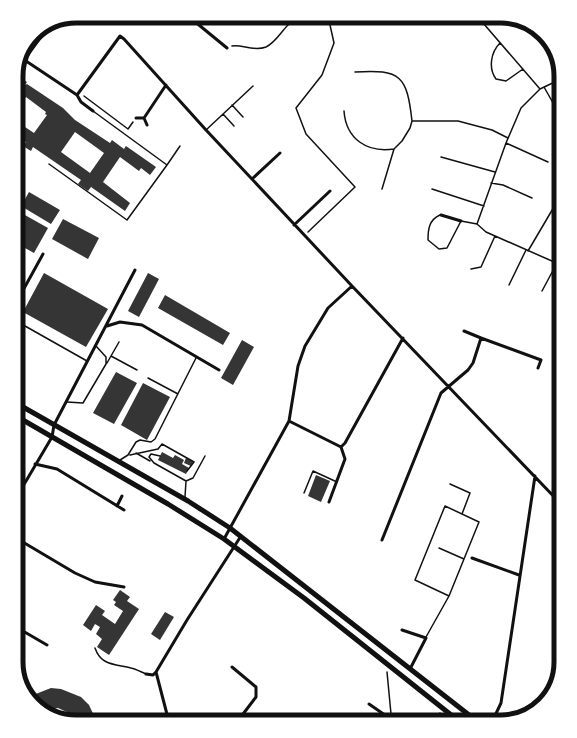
<svg xmlns="http://www.w3.org/2000/svg" width="577" height="738" font-family="Arial,sans-serif">
  <style>
    .building { fill: #353535; fill-rule: evenodd }
    .lines { fill: none; stroke-linecap: round; stroke-linejoin: round }
    .path { stroke: #111; stroke-width: 1.5 }
    .service { stroke: #111; stroke-width: 1.5 }
    .minor { stroke: #111; stroke-width: 3 }
    .trunk { stroke: #111; stroke-width: 5 }
    .rim { fill: none; stroke: #111; stroke-width: 5 }
  </style>
  <rect width="100%" height="100%" fill="#fff"/>
  <!-- building -->
  <path class="building" d="M17,76L27,82L25,85L27,84L63,108L75,120L110,143L112,140L124,149L126,146L156,167L150,175L141,168L139,171L120,157L103,182L130,203L125,211L91,187L88,191L78,184L81,180L33,147L31,151L23,146L26,142L16,135V121L34,133L47,115L45,114L46,112L26,97L21,104L16,100ZM75,132L104,153L90,173L61,152Z
    M16,183L24,188L16,202Z
    M29,192L60,210L51,224L21,206Z
    M16,210L48,228L34,253L16,243Z
    M63,219L99,238L88,259L52,239Z
    M44,273L108,309L86,347L23,312Z
    M148,273L159,279L139,317L128,311Z
    M165,295L230,333L223,345L158,308Z
    M242,340L254,347L233,385L221,378Z
    M116,372L137,383L114,424L93,413Z
    M143,383L170,397L147,440L121,425Z
    M162,452L173,458L175,455L184,460L182,464L189,468L186,474L158,460Z
    M186,458L193,462L191,466L184,463Z
    M316,475L330,481L321,502L308,496Z
    M120,590L130,597L127,601L139,609L109,655L97,647L102,639L96,634L100,627L95,624L91,631L83,625L96,605L105,611L102,615L115,624L123,611L114,605L116,602L113,600Z
    M165,612L174,617L160,640L151,634Z
    M51,688L61,689L81,697L89,705L97,722H77L69,713L58,708L43,711L28,697Z"/>
  <g class="lines">
    <!-- path -->
    <path class="path" d="M238,16L243,22L247,16
      M225,21L229,16
      M232,46C242,44 253,52 266,47C275,43 281,32 288,25C295,19 308,17 317,16
      M84,96L128,129L133,122
      M308,232L355,187L306,134L296,108L322,75L334,43L330,25L336,16
      M387,672L391,714
      M159,722L163,717
      M431,722L440,713"/>
    <!-- service -->
    <path class="service" d="M477,16L540,89
      M500,43C491,52 488,68 496,79L506,81L523,69
      M355,72C401,69 407,76 412,121
      M544,87L561,117
      M232,105L243,117
      M93,111L167,165L180,146
      M344,111C346,139 367,153 394,149
      M223,114L234,126
      M206,130L253,86
      M506,143L548,162
      M441,157L495,172
      M49,164L127,220L167,165
      M491,183L503,185L532,198
      M382,189L394,149L402,141L410,128L412,121H458L492,130L508,138
      M432,189L484,206
      M440,215C429,220 428,229 428,240L439,249L447,248L461,221L477,224
      M528,251L561,195
      M558,264L561,258
      M561,265L486,232L477,224L506,143L521,108L540,89L561,79
      M471,269L481,267L495,236
      M509,285L526,250
      M542,291L557,263
      M25,326L87,361
      M111,356L137,370
      M107,363L119,342
      M148,378L178,394
      M67,402L83,403L106,364V357L96,346
      M136,453L150,461
      M130,455L158,449L162,444L194,462L187,471
      M160,456L151,454L149,457L154,463L186,481
      M120,460L128,455L136,442L140,440L151,442L155,439L196,358
      M186,481L193,478L205,456
      M450,484L470,493L462,514
      M304,493L313,471L337,482
      M185,497L186,481
      M439,548L464,559
      M426,637L449,596L479,522L445,506L415,580L449,596
      M95,648C101,666 116,664 131,668C136,669 141,672 146,674"/>
    <!-- minor -->
    <path class="minor" d="M122,16L124,17
      M188,16L227,48
      M23,59L77,95L81,102L93,111
      M24,60L48,27
      M77,95L120,36L124,39L206,130L352,286L561,504
      M136,118H144L166,85
      M144,118L147,125
      M252,179L280,153
      M441,215L461,221
      M294,225L330,191
      M16,303L43,254
      M107,326L120,322L142,325L219,370
      M464,331L481,338
      M289,421L341,447
      M16,422L21,419L16,407
      M341,447L345,443L403,338
      M35,464L57,469L124,510
      M16,498L52,437L54,425L135,270
      M329,502L345,459L341,447
      M117,506L122,496
      M16,538L75,573L95,582L124,587
      M224,539L289,421L298,366L305,346L328,308L352,286
      M382,540L441,393L468,370L473,363L481,338L541,360L538,368
      M472,558L519,575
      M16,627L47,645
      M402,630L426,638L410,669
      M232,667L256,687V697L237,722
      M146,674L153,675L156,672
      M369,704L395,722
      M169,722L156,672L187,620L241,536
      M492,722L501,703L535,476"/>
    <!-- trunk -->
    <path class="trunk" d="M16,403L188,501L230,528L478,722
      M16,416L168,504L224,539L304,598L460,722"/>
  </g>
  <!-- crop -->
  <path d="M0 0H577V738H0ZM76 23H501A53 53 0 0 1 554 76V662A53 53 0 0 1 501 715H76A53 53 0 0 1 23 662V76A53 53 0 0 1 76 23Z" fill="#fff" fill-rule="evenodd"/>
  <path class="rim" d="M76 23H501A53 53 0 0 1 554 76V662A53 53 0 0 1 501 715H76A53 53 0 0 1 23 662V76A53 53 0 0 1 76 23Z"/>
</svg>
